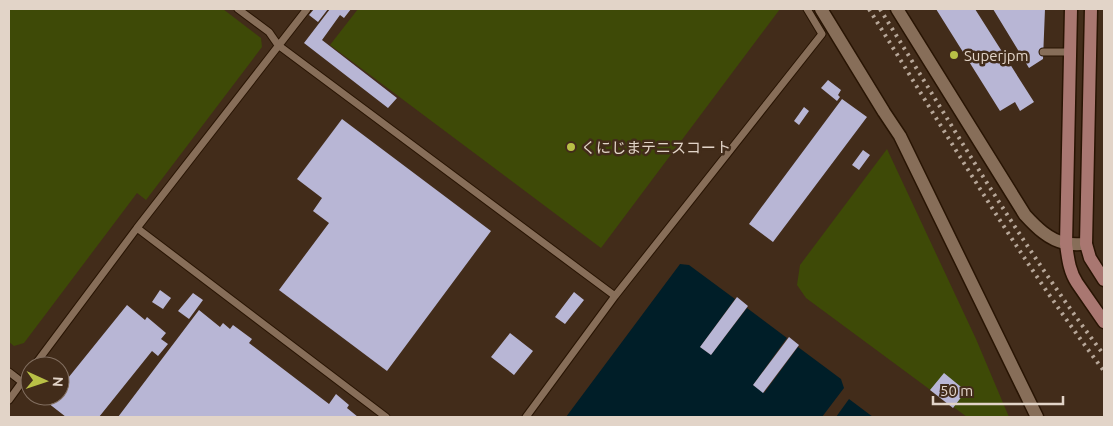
<svg xmlns="http://www.w3.org/2000/svg" width="1113" height="426" font-family="Ubuntu,'Noto Sans JP',sans-serif">
  <style>
    .green { fill: #3e4a07 }
    .water { fill: #001e28 }
    .building { fill: #b8b6d5 }
    .lines { fill: none; stroke-linecap: round; stroke-linejoin: round }
    .lane-casing { stroke: #281403; stroke-width: 9 }
    .street-casing { stroke: #281403; stroke-width: 15 }
    .secondary-casing { stroke: #281403; stroke-width: 15 }
    .lane { stroke: #876e59; stroke-width: 7 }
    .street { stroke: #876e59; stroke-width: 12 }
    .secondary { stroke: #a97771; stroke-width: 12 }
    .rail { stroke: #b7a799; stroke-width: 4; stroke-dasharray: 2.5 5; stroke-linecap: butt }
    .poi-dot { fill: #b9c046; stroke: #422c1a; stroke-width: 2 }
    .labels { text-anchor: middle; dominant-baseline: central; stroke-width: 5; stroke-linejoin: round; paint-order: stroke }
    .poi-label { font-size: 15px; fill: #e2d4c8; stroke: #422c1a; text-anchor: start }
  </style>
  <rect width="100%" height="100%" fill="#422c1a"/>
  <!-- green -->
  <path class="green" d="M9,9H223L261,38L262,47L146,200L137,193L24,343L14,346L9,342Z
    M358,9H780L601,248L330,45Z
    M887,149L976,339L1009,417H967L806,298L797,285L800,265Z"/>
  <!-- water -->
  <path class="water" d="M680,264L689,265L735,299L700,347L711,355L747,308L787,338L753,385L764,393L798,347L841,379L844,388L822,417H566Z
    M849,399L873,417H836Z"/>
  <!-- building -->
  <path class="building" d="M314,9H328L318,22L309,15Z
    M330,9H351L344,18L340,15L322,40L397,98L388,108L304,43Z
    M936,9H975L1034,102L1020,111L1015,102L1000,111Z
    M993,9H1045L1043,59L1029,68Z
    M828,80L841,90L838,95L840,97L837,101L821,88Z
    M842,99L867,117L773,242L749,224Z
    M804,107L809,111L799,125L794,121Z
    M342,119L491,231L387,371L279,290L329,223L313,211L322,198L297,179Z
    M863,150L870,155L859,170L852,165Z
    M160,290L171,298L163,309L152,302Z
    M574,292L584,300L565,324L555,317Z
    M193,293L203,300L189,319L178,311Z
    M737,297L748,306L711,355L700,347Z
    M127,305L145,320L147,317L166,333L161,339L168,344L158,356L152,351L99,417H66L48,403L54,396H60V388Z
    M199,310L220,327L223,323L230,329L233,325L252,339L249,343L329,404L336,394L349,405L347,408L358,417H118Z
    M510,333L533,351L514,375L491,357Z
    M789,337L799,345L763,393L753,385Z
    M944,373L966,391L953,408L930,390Z"/>
  <g class="lines">
    <defs>
      <path id="lane" d="M238,9L269,32L278,45L615,296
        M307,9L137,228L386,417
        M1043,52H1070
        M34,366L137,228
        M9,372L22,382
        M9,400L30,371
        M526,417L615,296L822,34L807,9"/>
      <path id="street" d="M821,9L884,112L900,136L1037,417
        M897,9L1025,215C1036,227 1049,240 1065,243C1072,245 1079,244 1086,244"/>
      <path id="secondary" d="M1071,9L1066,244C1068,258 1069,271 1077,283L1104,322
        M1091,9L1086,244L1090,258L1104,280"/>
    </defs>
    <!-- lane casing -->
    <use href="#lane" class="lane-casing"/>
    <!-- street casing -->
    <use href="#street" class="street-casing"/>
    <!-- secondary casing -->
    <use href="#secondary" class="secondary-casing"/>
    <!-- lane -->
    <use href="#lane" class="lane"/>
    <!-- street -->
    <use href="#street" class="street"/>
    <!-- secondary -->
    <use href="#secondary" class="secondary"/>
    <!-- rail -->
    <path class="rail" d="M869,9C945,131 1017,256 1104,371
      M880,9C952,125 1021,245 1104,355"/>
  </g>
  <!-- markers -->
  <g class="poi-dot">
    <circle cx="954" cy="55" r="5"/>
    <circle cx="571" cy="147" r="5"/>
  </g>
  <g class="labels">
    <!-- poi labels -->
    <g class="poi-label">
      <text x="964" y="55">Superjpm</text>
      <text x="581" y="147">くにじまテニスコート</text>
    </g>
  </g>
  <!-- border -->
  <rect width="1113" height="426" fill="none" stroke="#e2d4c8" stroke-width="20"/>
  <!-- north arrow -->
  <g transform="translate(45 381) rotate(93)"><circle r="24" fill="#422c1a" stroke="#826f60"/>
  <path d="M0-4L9 19L0 12L-9 19Z" fill="#b9c046"/>
  <text y="-8" font-size="14" font-weight="bold" text-anchor="middle" fill="#e2d4c8">N</text>
  </g>
  <!-- scale -->
  <path d="M933 396v8h130v-8" fill="none" stroke="#e2d4c8" stroke-width="2.5"/>
  <text x="940" y="396" font-size="15" fill="#e2d4c8" stroke="#422c1a" stroke-width="4" paint-order="stroke">50 m</text>
</svg>
